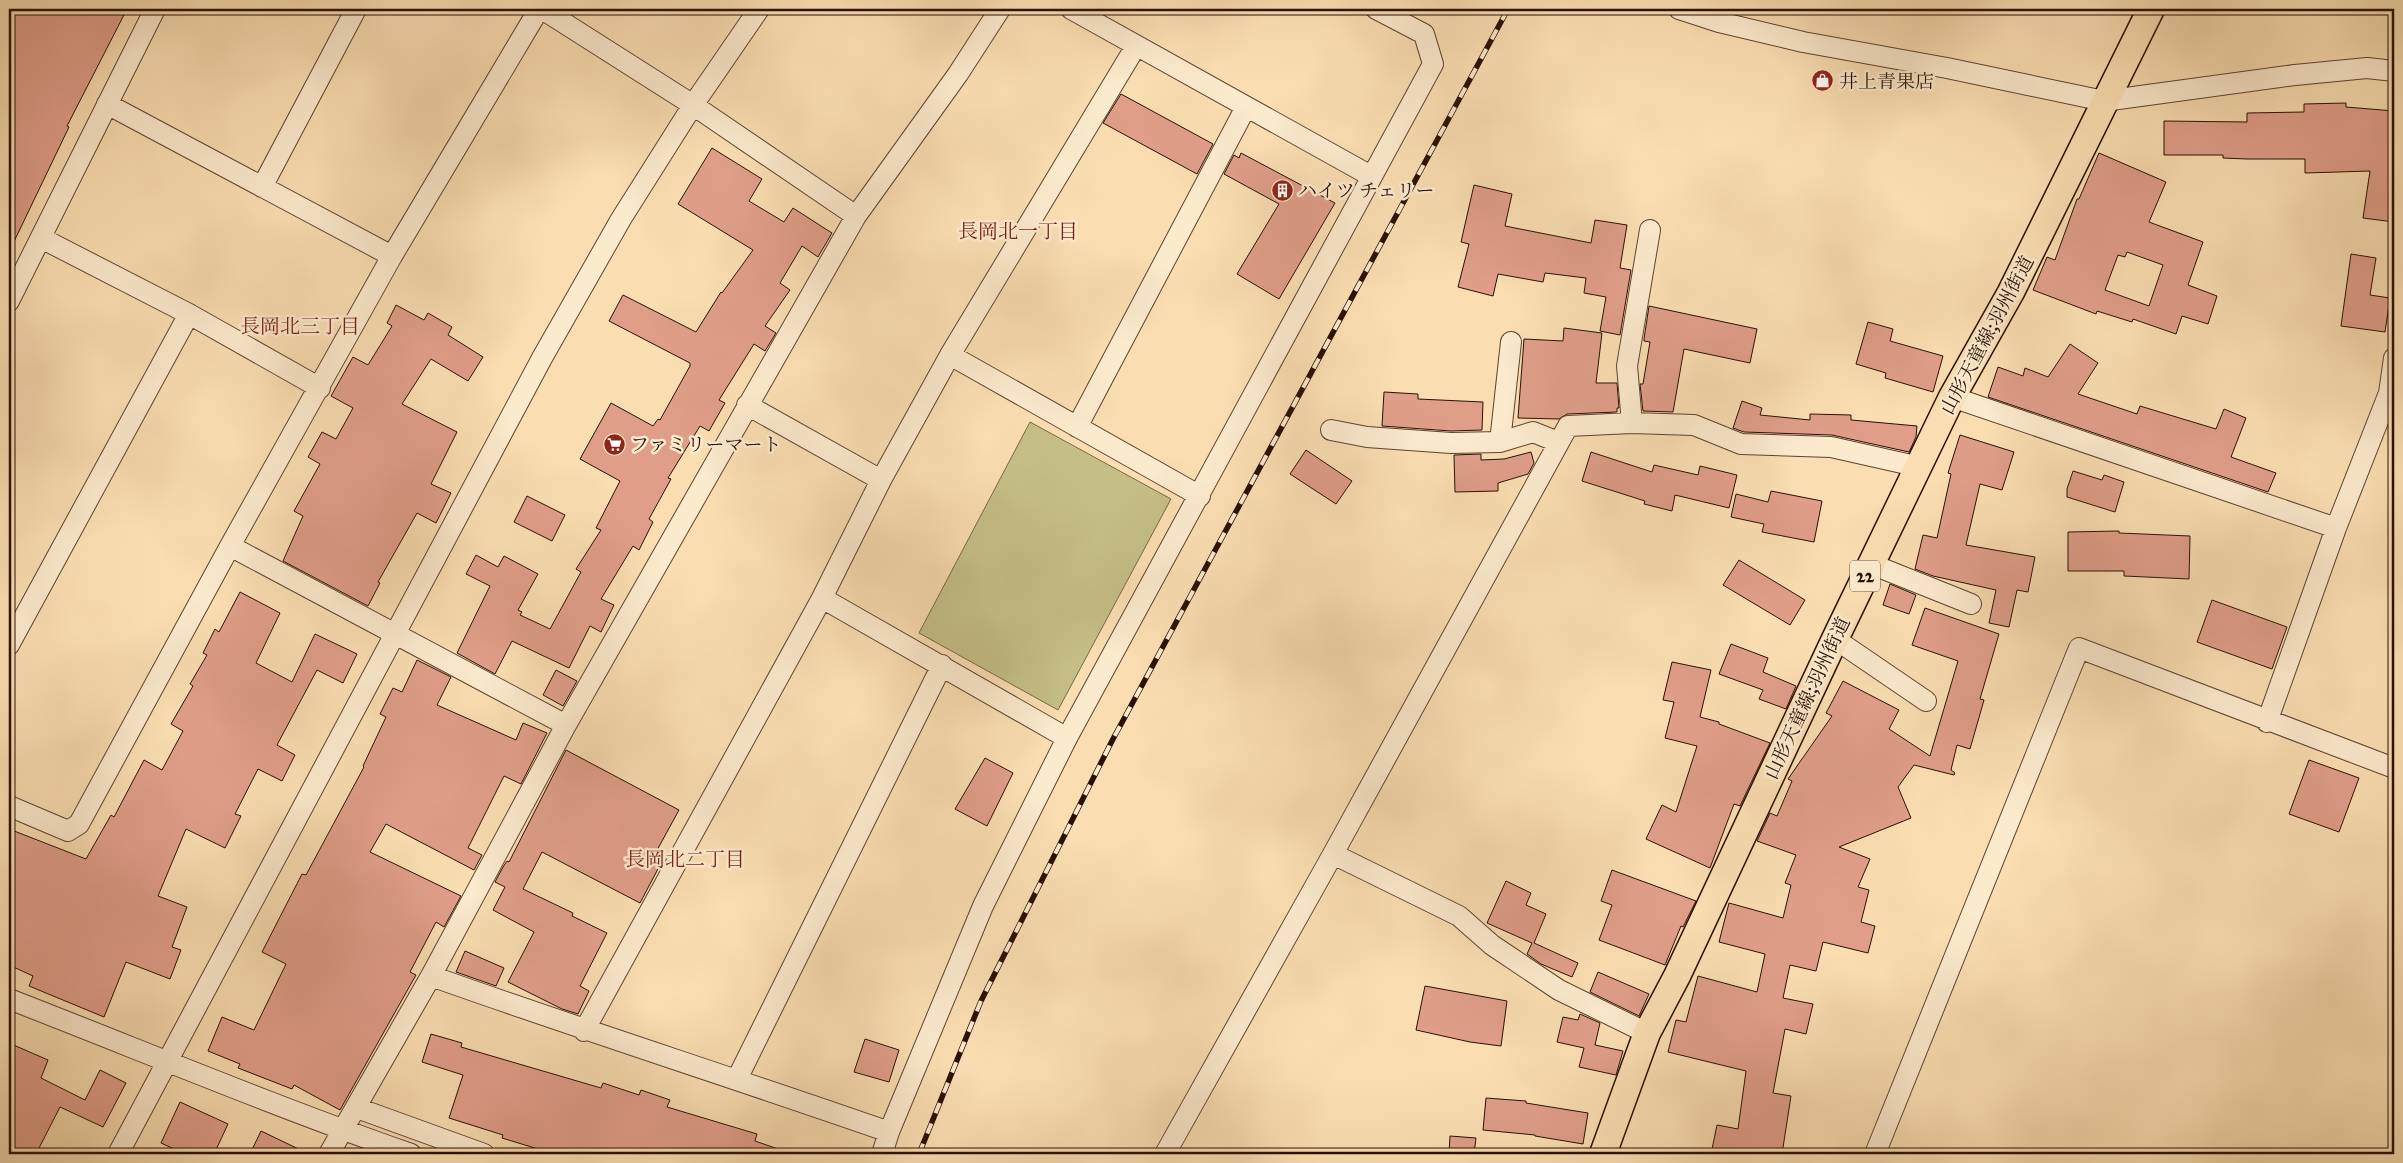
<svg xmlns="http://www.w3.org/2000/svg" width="2403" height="1163" font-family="'IM FELL Great Primer','Noto Serif JP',serif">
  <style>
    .green { fill: #c5bf87; stroke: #776846 }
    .building { fill: #e09e89; stroke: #291005; fill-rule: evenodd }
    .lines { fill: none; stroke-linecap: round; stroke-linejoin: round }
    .minor-casing { stroke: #5d4430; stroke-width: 22 }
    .major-casing { stroke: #291005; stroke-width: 29 }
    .minor { stroke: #fceacd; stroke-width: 20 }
    .major { stroke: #fadeb2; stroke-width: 26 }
    .rail-casing { stroke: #291005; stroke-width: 5.5 }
    .rail { stroke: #fceacd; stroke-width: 4; stroke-dasharray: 11; stroke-linecap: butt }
    .labels { text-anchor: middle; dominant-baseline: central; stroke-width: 5; stroke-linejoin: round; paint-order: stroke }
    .shield { fill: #fceacd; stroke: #685141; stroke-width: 1 }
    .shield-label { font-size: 18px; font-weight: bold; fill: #291005 }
    .poi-label { font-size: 19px; fill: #291005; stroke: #fceacd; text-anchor: start }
    .street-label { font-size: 19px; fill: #291005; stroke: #fceacd }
    .neighbourhood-label { font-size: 20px; fill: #7a1f14; stroke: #fceacd }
  </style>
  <rect width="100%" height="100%" fill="#fadeb2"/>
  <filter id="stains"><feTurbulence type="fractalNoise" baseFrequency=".004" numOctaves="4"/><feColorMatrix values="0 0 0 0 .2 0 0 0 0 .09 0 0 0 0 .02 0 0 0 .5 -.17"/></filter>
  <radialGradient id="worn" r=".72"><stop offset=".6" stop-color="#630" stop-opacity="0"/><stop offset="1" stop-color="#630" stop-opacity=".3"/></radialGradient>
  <!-- green -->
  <path class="green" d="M1030,422L1171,499L1058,710L919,633Z"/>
  <!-- building -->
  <path class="building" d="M13,9H127L67,126L69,127L9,252V16Z
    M1121,94L1213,144L1197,174L1103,123Z
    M2346,103V107L2394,111V222L2363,218L2370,171L2305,173V159H2247L2223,158V155H2164V121L2247,122V113L2304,112V104Z
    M712,148L762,179L749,201L784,222L793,208L832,233L818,257L802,246L780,283L790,290L765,326L776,333L765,351L754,344L719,400L725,403L709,431L700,426L668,478L671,479L649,519L653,522L639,550L633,546L601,599L614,605L601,632L590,626L569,668L512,641L495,674L457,653L490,586L466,574L476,555L498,567L504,556L538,574L518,610L522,612L520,615L550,629L581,572L576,569L601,530L596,528L620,481L580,459L611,403L653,426L658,419L660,420L690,366V363L609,321L623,295L696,332L721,292L722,293L753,250L678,204Z
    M1241,153L1335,203L1279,299L1237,274L1279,204L1224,174L1234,155L1239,158Z
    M2099,153L2166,182L2149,222L2203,242L2188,285L2217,296L2208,324L2182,316L2176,334L2133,319L2132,322L2097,311L2096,314L2033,290L2047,257L2055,260L2077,199H2079ZM2127,252L2163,265L2149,306L2105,290L2118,255L2125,257Z
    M1474,185L1512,194L1505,226L1591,243L1595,220L1627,225L1620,268L1631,270L1620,335L1600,331L1606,297L1584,293L1586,278L1545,273L1543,282L1498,274L1493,296L1458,287L1469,244L1461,242Z
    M2351,254L2376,258L2370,295L2390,298L2385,332L2341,326Z
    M396,305L424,320L428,313L452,327L448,335L483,357L468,381L431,359L402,404L457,432L431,484L451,493L436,523L417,513L378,582L380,583L368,606L283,561L303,516L294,511L320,464L308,457L322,432L336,439L353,408L331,396L353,357L368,365L392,326L387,323Z
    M1649,306L1757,329L1750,363L1684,349L1673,412L1643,411L1640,384H1643L1650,342L1644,341V339Z
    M1868,322L1893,329L1890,341L1943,356L1933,392L1885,378L1886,373L1856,364Z
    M1564,328L1602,333L1596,383H1617L1619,408H1617V412L1567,414L1559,419L1518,418L1524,339L1563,341Z
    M2070,344L2098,363L2078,394L2137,414L2140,406L2216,429L2224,409L2246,418L2231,457L2276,473L2268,492L1988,397L1998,367L2023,376L2025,368L2048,377Z
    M1384,392L1418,394V399L1483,402L1482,430L1451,431L1382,426Z
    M1742,401L1762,408L1760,415L1810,420V414L1851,415V420L1917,426L1916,437L1909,452L1832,435L1744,432L1733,428Z
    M1960,435L2014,452L2002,490L1980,484L1966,545L2035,557L2028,592L2017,590L2009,627L1989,623L1996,590L1933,576L1915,569L1923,535L1937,538L1951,474L1948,473Z
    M1306,450L1352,481L1336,504L1290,474Z
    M1531,452L1534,463L1528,474L1498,483V491L1455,492L1454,455L1481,454V460L1504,459Z
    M1591,452L1652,472L1654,465L1698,475L1700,466L1737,475L1729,508L1675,495L1672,511L1644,504L1645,501L1582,481Z
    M2073,471L2102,480L2104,475L2124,482L2115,512L2067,497V489Z
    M1771,491L1822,501L1814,542L1762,532L1764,524L1731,517L1736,494L1768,502Z
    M527,496L565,515L552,541L514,522Z
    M2119,531V533L2190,536L2189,579L2124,576V571H2068V532Z
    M1739,560L1805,600L1790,625L1723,585Z
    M1890,584L1916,595L1909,614L1883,605Z
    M240,592L280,613L256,663L292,682L315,634L357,654L343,683L317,670L277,745L295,755L282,781L258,769L235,814L241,816L225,848L186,829L158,896L187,907L172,947L181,950L170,979L126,962L104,1017L29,986L33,976L9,965V829L86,859L111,815L114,817L144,760L162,770L183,731L171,724L193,686L190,684L207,655L203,653L215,629L219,632Z
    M2212,600L2287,627L2272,669L2197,642Z
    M1925,608L1999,634L1980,699L1984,700L1970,749L1957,745L1951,770L1955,773L1954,775L1914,765L1898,787L1911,818L1839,847L1870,859L1858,887L1869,890L1861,922L1875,926L1868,953L1823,942L1816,971L1790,965L1783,998L1813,1004L1806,1034L1785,1029L1773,1093L1791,1096L1782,1154H1711L1717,1125L1738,1129L1746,1071L1668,1052L1676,1020L1686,1022L1698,976L1757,992L1765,954L1719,942L1729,903L1783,918L1791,885L1785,883L1796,855L1757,841L1770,813L1777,816L1792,781L1788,779L1832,716L1826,713L1843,681L1899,710L1889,729L1930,756L1958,661L1912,645Z
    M1731,644L1768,658L1763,672L1796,686L1786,709L1759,699L1763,690L1719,674Z
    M417,660L451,677L437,705L516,740L523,723L547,733L521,784L504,776L468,848L482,855L474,870L386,824L370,852L461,896L444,927L436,922L410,972L416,975L340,1110L294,1085L292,1089L238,1068L240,1064L208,1051L222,1017L254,1030L286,964L262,952L302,874L306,875L364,767L363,766L386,717L380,714L393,688L402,692Z
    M1672,662L1711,670L1700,717L1719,722V724L1770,743L1740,806L1734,804L1710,868L1646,839L1662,805L1676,812L1697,746L1665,738L1674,702L1663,700Z
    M556,670L577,681L563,706L543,695Z
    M566,750L679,810L650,863L659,867L640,903L542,852L523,889L573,913L572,916L607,933L580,986L589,991L578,1014L562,1009L508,982L534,932L493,910L505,887L495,882L503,867L507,861L509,862Z
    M985,758L1013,773L987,826L955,809Z
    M2309,760L2359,778L2339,832L2289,814Z
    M1612,870L1696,901L1683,927L1681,926L1665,965L1599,940L1612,905L1601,901Z
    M1506,881L1531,893L1526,905L1546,914L1534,943L1578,963L1572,977L1541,964L1527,954L1532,943L1487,923Z
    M465,951L504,968L496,986L456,972Z
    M1598,972L1649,994L1639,1016L1590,992Z
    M1425,986L1507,1001L1501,1046L1470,1042L1416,1030Z
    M1580,1014L1600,1023L1595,1045L1623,1051L1616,1075L1579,1067L1584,1048L1557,1042L1563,1017L1578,1020Z
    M431,1034L462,1043L461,1047L601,1088L603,1083L639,1095L641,1090L670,1100L667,1107L757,1134L755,1141L784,1151V1154H536L538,1149L502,1138L503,1135L449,1118L463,1075L422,1062Z
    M865,1039L899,1050L889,1082L854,1072Z
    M9,1043L48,1060L41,1078L85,1100L100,1070L126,1083L103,1127L60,1107L36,1154H9Z
    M1486,1098L1526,1101V1103L1588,1113L1583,1144L1535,1136V1135L1483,1130Z
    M180,1102L228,1124L214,1154H185L161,1143Z
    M261,1131L309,1154H250Z
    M1450,1136L1476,1138L1474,1154H1449Z"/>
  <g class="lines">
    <defs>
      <path id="minor" d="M542,9L693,105L856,216
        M1071,9L1371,176
        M1679,9L1719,22L1803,42L1947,68L2104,101L2295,75L2367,68L2394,71
        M107,104L392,256
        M262,187L356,9
        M41,238L189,314L320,388
        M9,301L155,9
        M950,355L1200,496
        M1952,397L2336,528
        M747,405L881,480
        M1632,423L1627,366L1650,230
        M1077,427L1246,107
        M1331,430L1367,437L1451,443L1500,442L1533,432L1558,442
        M1500,442L1511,342
        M230,546L566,725
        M1871,564L1971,604
        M822,598L1067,738L1433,64L1424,34L1376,9
        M1835,639L1926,701
        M9,645L189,314
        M2267,722L2336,528L2389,393L2394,358
        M9,806L68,831L79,824L230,546L392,256L539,9
        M1333,854L1459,916L1492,945L1559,990L1647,1033
        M431,976C583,1030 737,1079 889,1132L882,1154
        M9,999C143,1051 276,1107 411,1154
        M584,1031L822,598L881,480L950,355L1136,46
        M737,1079L942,665
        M357,1108L484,1154
        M889,1132L983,906L1067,738
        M118,1154L542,358L621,219L693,105L759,9
        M329,1154L431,976L566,725L856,216L958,74L1000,9
        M1165,1154L1333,854L1568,426L1632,423L1694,425L1741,444L1831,447L1920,467
        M1875,1154L2079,648L2394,768"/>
      <path id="major" d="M1603,1154L1647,1033L1677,976L1835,639L1952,397L2011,292L2151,9"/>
    </defs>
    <!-- minor casing -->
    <use href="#minor" class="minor-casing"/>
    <!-- major casing -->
    <use href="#major" class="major-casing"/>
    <!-- minor -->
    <use href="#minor" class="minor"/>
    <!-- major -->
    <use href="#major" class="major"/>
    <defs>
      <path id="rail" d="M919,1154L981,1001L1113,739L1508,9"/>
    </defs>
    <!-- rail casing -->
    <use href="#rail" class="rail-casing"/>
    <!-- rail -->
    <use href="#rail" class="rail"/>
  </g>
  <!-- icons -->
  <defs>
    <symbol id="shop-disc" viewBox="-11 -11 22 22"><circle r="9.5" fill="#8f2418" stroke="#fceacd"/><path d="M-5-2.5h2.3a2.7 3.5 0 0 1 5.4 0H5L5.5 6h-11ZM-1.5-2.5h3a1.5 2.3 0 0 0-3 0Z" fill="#fff"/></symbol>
    <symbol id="building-disc" viewBox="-11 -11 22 22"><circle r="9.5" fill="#8f2418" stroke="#fceacd"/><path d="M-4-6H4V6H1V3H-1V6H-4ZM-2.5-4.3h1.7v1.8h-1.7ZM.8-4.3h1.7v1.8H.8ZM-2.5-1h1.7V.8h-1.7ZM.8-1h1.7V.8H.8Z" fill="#fff"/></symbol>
    <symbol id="supermarket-disc" viewBox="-11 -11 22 22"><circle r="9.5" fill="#8f2418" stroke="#fceacd"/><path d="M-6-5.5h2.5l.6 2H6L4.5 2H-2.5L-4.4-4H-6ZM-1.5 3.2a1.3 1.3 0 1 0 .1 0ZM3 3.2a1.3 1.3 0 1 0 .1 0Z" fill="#fff"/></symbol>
  </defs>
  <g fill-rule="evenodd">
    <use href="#shop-disc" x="1810" y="68" width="25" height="25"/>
    <use href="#building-disc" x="1270" y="178" width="25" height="25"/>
    <use href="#supermarket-disc" x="602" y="432" width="25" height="25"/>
  </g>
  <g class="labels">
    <!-- shield labels -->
    <rect class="shield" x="1850" y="560.5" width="30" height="31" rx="4"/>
    <g class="shield-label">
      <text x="1865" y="576">22</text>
    </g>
    <!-- poi labels -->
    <g class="poi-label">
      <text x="1839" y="81">井上青果店</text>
      <text x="1298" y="190">ハイツ チェリー</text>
      <text x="630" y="444">ファミリーマート</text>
    </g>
    <!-- street labels -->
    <g class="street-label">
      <text transform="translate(1987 335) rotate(-62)">山形天童線;羽州街道</text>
      <text transform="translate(1807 698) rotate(-65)">山形天童線;羽州街道</text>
    </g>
    <!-- neighbourhood labels -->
    <g class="neighbourhood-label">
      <text x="1018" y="231">長岡北一丁目</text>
      <text x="300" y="326">長岡北三丁目</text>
      <text x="685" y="859">長岡北二丁目</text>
    </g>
  </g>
  <!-- margin -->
  <rect width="2403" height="1163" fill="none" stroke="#fadeb2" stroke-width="30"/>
  <rect x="10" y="10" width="2383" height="1143" fill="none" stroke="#291005" stroke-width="2.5"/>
  <rect x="15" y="15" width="2373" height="1133" fill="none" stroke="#291005"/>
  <rect width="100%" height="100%" filter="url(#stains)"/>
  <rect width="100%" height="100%" fill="url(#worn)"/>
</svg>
